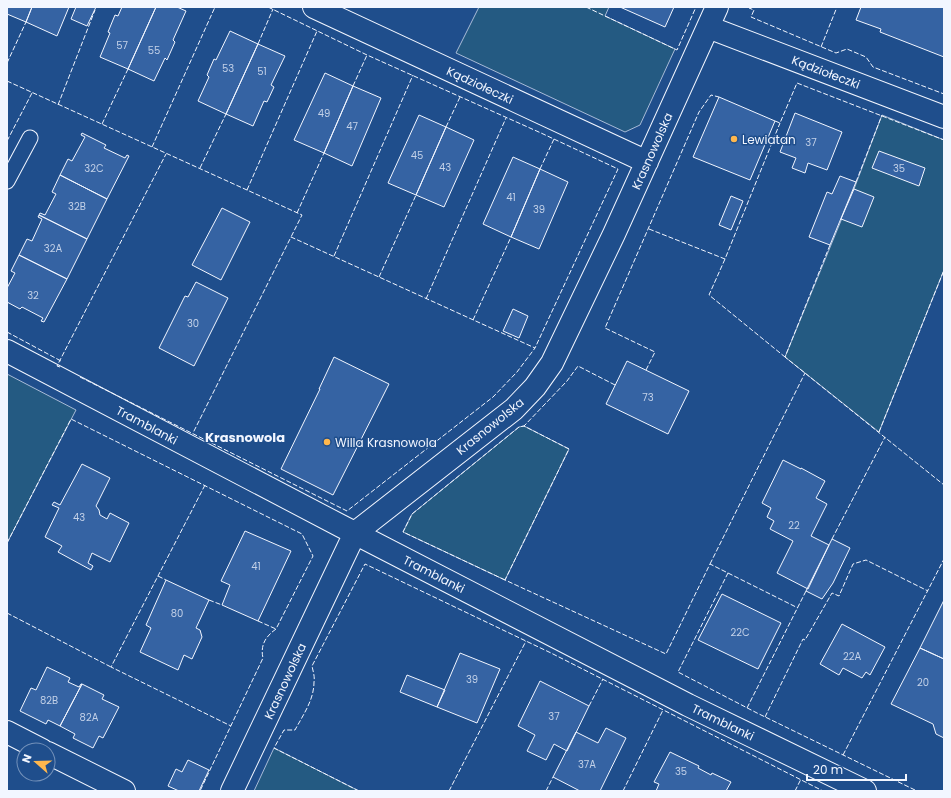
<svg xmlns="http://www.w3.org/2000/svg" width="951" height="798" font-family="Poppins,sans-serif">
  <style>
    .green { fill: #245a82; stroke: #a8bbd7 }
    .building { fill: #3563a3; stroke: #f2f6ff }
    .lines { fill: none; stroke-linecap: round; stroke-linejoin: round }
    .lane-casing { stroke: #f2f6ff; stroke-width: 17 }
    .street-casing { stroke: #f2f6ff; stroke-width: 24 }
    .lane { stroke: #1f4e8c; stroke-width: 15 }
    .street { stroke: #1f4e8c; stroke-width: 22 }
    .fence { stroke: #f2f6ff; stroke-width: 1; stroke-dasharray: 5 2; stroke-linecap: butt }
    .poi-dot { fill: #ffb74d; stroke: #1f4e8c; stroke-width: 1.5 }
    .labels { text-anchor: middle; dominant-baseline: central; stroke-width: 3; stroke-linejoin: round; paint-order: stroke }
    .number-label { font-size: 10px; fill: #c3d1e8 }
    .street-label { font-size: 12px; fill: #f2f6ff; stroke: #1f4e8c }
    .poi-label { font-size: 12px; fill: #f2f6ff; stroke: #1f4e8c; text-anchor: start }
    .neighbourhood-label { font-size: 13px; font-weight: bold; fill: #f2f6ff; stroke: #1f4e8c }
  </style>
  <rect width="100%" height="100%" fill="#1f4e8c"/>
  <!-- green -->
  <path class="green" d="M479,7H609L605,16L675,49L640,125L625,132L456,53Z
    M882,115L944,140V270L879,432L785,357L854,189Z
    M7,374L76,410L7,543Z
    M524,426L569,449L505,580L403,532L412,514L519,427Z
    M274,748L359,791H254Z"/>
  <!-- building -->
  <path class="building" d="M7,7H32L26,22L7,14Z
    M32,7H69L57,36L26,22Z
    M76,7H96L87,26L71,19Z
    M122,7H156L128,69L100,57L110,33L108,32L115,15L118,16Z
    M156,7H177L186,11L173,40L175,42L167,60L165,58L154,81L128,69Z
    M620,7H674L665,27Z
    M861,7H944V57L880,32L881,29L856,20Z
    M230,31L258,44L226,114L198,101L209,77L207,75L214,59L216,60Z
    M258,44L285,56L271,85L274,87L267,102L264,101L253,126L226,114Z
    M325,73L353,86L324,153L294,140Z
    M353,86L381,98L352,166L324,153Z
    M719,97L775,121L750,180L693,157Z
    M795,113L842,132L827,170L808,163L805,173L792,168L796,158L780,152Z
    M419,115L446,127L416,195L388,183Z
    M446,127L474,140L444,207L416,195Z
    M82,133L106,145L104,148L125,158L127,155L129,156L107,199L60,175L68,159L72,161L85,137L81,135Z
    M879,151L925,168L919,186L872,168Z
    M513,157L540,169L511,237L483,224Z
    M540,169L568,182L539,249L511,237Z
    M60,175L107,199L87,239L39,215L40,213L45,215L56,194L52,192Z
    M840,176L856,182L830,245L809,237L827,192L832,194Z
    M854,189L874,197L862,227L841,219Z
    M731,196L743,201L731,230L719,225Z
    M222,208L250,222L221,280L192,265Z
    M39,215L87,239L67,279L19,255L27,239L32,241L42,219L38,217Z
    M19,255L67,279L44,322L41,321L43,318L22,307L20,309L7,302V288L15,273L11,271Z
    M196,282L228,298L194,366L159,348L185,296L188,297Z
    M513,309L528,316L519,338L503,331Z
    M334,357L389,384L333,495L281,469L320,389H319Z
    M627,361L689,391L668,434L606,404Z
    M783,460L801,469V468L825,481L816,498L827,504L811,536L829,545L808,589L777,573L793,541L770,529L774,521L767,517L771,508L762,503Z
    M82,464L110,478L96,506L99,510L100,515L107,519L110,513L129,523L110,562L92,553L88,563L93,566L91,570L58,552L62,546L45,537L59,508L52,505L54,502L60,505Z
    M245,531L291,551L258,621L222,605L230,585L221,581Z
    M832,539L850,548L833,583L822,599L806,591Z
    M166,580L209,600L196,628L200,630L202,637L192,659L184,655L178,670L140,652L151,628L146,625Z
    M722,594L781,623L758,669L698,640Z
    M944,600V659L920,648Z
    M842,624L885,647L870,675L866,672L862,678L843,668L839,675L820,664Z
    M920,648L944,659V738L936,734L933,724L891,704Z
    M460,653L500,669L477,723L437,707Z
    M47,667L70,678L68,682L79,687L81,684H82L60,726L48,720L46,724L20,711L31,688L36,690Z
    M407,675L445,690L437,707L400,692Z
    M540,681L589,706L567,751L554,744L546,760L527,751L535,735L518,726Z
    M82,684L104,695L102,699L119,707L103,738L99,736L93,748L73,738L75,734L60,726Z
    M606,728L626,738L600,791H580L553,777L576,732L598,743Z
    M670,752L699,766L698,768L711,775L712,773L731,782L726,791H656L659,784L654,782Z
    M188,760L209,770L199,791H179L168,786L176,769L182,772Z"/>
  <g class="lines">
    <defs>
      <path id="lane" d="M7,181L30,138"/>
      <path id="street" d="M314,7L647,162
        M708,27L944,117
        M7,351L341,526L688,705L865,791
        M7,732L42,750
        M48,753L124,791
        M232,791L355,533L514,409L535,387L552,363L614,234L717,7"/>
    </defs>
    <!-- lane casing -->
    <use href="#lane" class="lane-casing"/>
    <!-- street casing -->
    <use href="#street" class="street-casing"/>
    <!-- lane -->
    <use href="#lane" class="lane"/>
    <!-- street -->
    <use href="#street" class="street"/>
    <!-- fence -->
    <path class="fence" d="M268,7L367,55L541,133L618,169L535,348
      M586,7L677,50L696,7
      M750,7L749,8L754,10L751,17L836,53L847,49L866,57L873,67L944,94
      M258,44L273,9
      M821,47L837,7
      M7,63L26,22
      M7,81L302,215L291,237
      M353,86L367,55
      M58,105L95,10
      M775,121L780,123L797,83L944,140
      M102,124L128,69
      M446,127L460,97
      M7,141L32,93
      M152,147L215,7
      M200,168L226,114
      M540,169L554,139
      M856,182L882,115
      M247,190L317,31
      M297,213L324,153
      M649,229L725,259L780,123
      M830,245L785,357L944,485
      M334,256L413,75
      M725,259L709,295L785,357
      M379,277L416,195
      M426,299L506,118
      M473,320L511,237
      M7,332L61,361
      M60,367L57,366L166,154
      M646,370L655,352L605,328L699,112L711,95L719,97
      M80,377L347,511L493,397L517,372L535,348L291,237L193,433
      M615,385L578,366L567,381L524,426L569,449L505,580L666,654L710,564L728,573L678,672L757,713L917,791
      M879,432L944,270
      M205,485L111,667L231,726
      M832,539L885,437
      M7,543L71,419L302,534L313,556L276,629C266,636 260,645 263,658L200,791
      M710,564L805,373
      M728,573L798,608
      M158,576L166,580
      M505,580L403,532L412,514L519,427L524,426
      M209,600L222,605
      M7,613L111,667
      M258,621L276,629
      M589,706L603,679
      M747,708L806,591
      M765,717L803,639L805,640L832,593L839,596L853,564L866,560L928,591
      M843,755L944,559
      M359,791L274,748L284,730H295C303,715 314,700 314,682C315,677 313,671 312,666L365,564L551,653L823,791
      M449,791L526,641
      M546,791L553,777
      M623,791L663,710
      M795,791L801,779"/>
  </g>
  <!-- markers -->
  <g class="poi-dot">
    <circle cx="734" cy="139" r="4"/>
    <circle cx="327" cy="442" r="4"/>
  </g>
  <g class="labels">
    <!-- number labels -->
    <g class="number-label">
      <text x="122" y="45">57</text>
      <text x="154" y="50">55</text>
      <text x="228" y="68">53</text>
      <text x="262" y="71">51</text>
      <text x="324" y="113">49</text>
      <text x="352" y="126">47</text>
      <text x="811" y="142">37</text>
      <text x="417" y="155">45</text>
      <text x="445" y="167">43</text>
      <text x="94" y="168">32C</text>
      <text x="899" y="168">35</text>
      <text x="511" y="197">41</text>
      <text x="77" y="206">32B</text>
      <text x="539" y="209">39</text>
      <text x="53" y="248">32A</text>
      <text x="33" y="295">32</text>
      <text x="193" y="323">30</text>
      <text x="648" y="397">73</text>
      <text x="79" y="517">43</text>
      <text x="794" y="525">22</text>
      <text x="256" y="566">41</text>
      <text x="177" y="613">80</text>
      <text x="740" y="632">22C</text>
      <text x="852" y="656">22A</text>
      <text x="472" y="679">39</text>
      <text x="923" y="682">20</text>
      <text x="49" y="700">82B</text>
      <text x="554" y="716">37</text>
      <text x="89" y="717">82A</text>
      <text x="587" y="764">37A</text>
      <text x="681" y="771">35</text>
    </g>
    <!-- street labels -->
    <g class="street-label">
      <text transform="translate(826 72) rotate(21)">Kądziołeczki</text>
      <text transform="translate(480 85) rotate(25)">Kądziołeczki</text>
      <text transform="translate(652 151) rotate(-66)">Krasnowolska</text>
      <text transform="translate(147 425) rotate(28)">Tramblanki</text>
      <text transform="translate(490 426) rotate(-39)">Krasnowolska</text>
      <text transform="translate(434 574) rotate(27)">Tramblanki</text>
      <text transform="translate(285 681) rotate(-65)">Krasnowolska</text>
      <text transform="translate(723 722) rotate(26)">Tramblanki</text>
    </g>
    <!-- poi labels -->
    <g class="poi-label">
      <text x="742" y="139">Lewiatan</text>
      <text x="335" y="442">Willa Krasnowola</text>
    </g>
    <!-- neighbourhood labels -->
    <g class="neighbourhood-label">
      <text x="245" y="437">Krasnowola</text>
    </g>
  </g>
  <!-- border -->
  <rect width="951" height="798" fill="none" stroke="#f2f6ff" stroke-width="16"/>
  <!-- north arrow -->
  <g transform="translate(36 762) rotate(290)"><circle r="19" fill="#1f4e8c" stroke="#7391ba"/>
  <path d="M0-3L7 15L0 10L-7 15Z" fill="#ffb74d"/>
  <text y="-6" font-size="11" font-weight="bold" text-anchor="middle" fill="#f2f6ff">N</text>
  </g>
  <!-- scale -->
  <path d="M807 774v6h99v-6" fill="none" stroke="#f2f6ff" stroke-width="2"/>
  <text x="813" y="774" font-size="12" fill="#f2f6ff" stroke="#1f4e8c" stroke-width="3" paint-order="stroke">20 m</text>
</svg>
